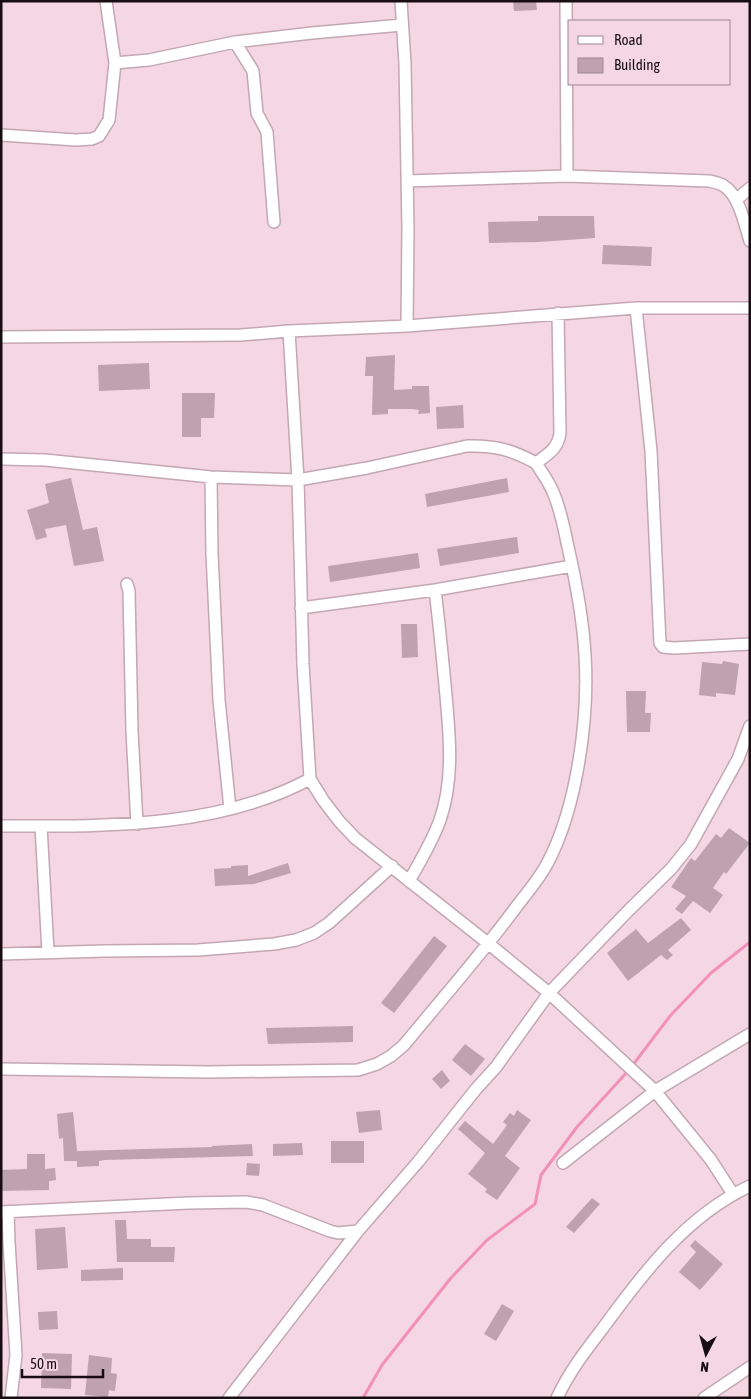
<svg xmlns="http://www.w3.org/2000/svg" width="751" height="1399" font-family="'Asap Condensed',sans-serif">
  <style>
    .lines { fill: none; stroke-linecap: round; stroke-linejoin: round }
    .stream { stroke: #f290ba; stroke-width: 3 }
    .building { fill: #bea2ad }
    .street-casing { stroke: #c3a7b2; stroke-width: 14 }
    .street { stroke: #fff; stroke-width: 11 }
  </style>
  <rect width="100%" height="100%" fill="#f4d7e2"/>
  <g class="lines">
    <!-- stream -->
    <path class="stream" d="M632,1066L670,1016L711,973L750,942
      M363,1398L382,1365L450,1279L487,1240L535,1204L541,1175L577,1127L628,1071"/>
  </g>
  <!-- building -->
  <path class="building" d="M513,1H536L537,10L514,11Z
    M538,216H594L595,238L539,242L489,243L488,222L538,221Z
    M603,245L652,247L651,266L602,264Z
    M395,355L394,390L412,389V386H429L430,413L418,414L419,410L412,409H388V414L372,415L373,376H365L366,357Z
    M149,363L150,389L99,391L98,365Z
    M182,393H215L214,418H201V437H182Z
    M463,405L464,428L437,429L436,407Z
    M71,478L83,530L97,527L104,561L74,566L66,525L45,529L47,537L36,540L27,510L49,503L45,484Z
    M507,478L509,492L427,507L425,494Z
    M517,537L519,553L440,566L437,549Z
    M418,553L420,568L330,582L328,566Z
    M401,624H417L418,657L402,658Z
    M723,661L739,664L735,695L716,693V697L699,695L702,662L722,664Z
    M626,691H646L645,713H651L650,732H627Z
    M729,828L750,843L726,874L724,872L713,888L723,895L710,913L693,901L682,914L675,909L686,896L671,887L691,858L695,861L716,834L721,838Z
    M288,863L291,873L254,884L215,886L214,869L231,868V866L248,865V876Z
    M681,918L691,930L668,950L673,955L667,960L661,955L628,981L607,953L636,929L648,943Z
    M434,936L447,946L394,1013L381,1003Z
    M353,1026V1042L268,1044L266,1028Z
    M465,1044L485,1059L471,1076L452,1060Z
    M442,1070L450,1081L441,1089L432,1079Z
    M380,1110L382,1130L359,1133L356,1112Z
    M517,1110L531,1120L505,1156L520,1168L497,1200L485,1192L487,1189L468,1174L485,1153L458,1129L465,1121L493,1144L507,1125L503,1122L510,1113L514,1116Z
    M73,1112L77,1151L212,1147V1146L252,1144L253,1156L105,1160L99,1161V1166L77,1167V1161H64L63,1138L59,1139L57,1114Z
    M331,1141H364V1163H331Z
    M302,1143L303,1155L273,1156V1144Z
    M27,1154H45V1169L55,1168L56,1180L49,1181V1190L1,1191V1170L27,1169Z
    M247,1163L260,1164L259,1176L246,1175Z
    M592,1198L600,1204L574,1233L566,1227Z
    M115,1220H126L127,1239H151V1247H175L174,1262H117Z
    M65,1227L68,1268L37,1270L35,1229Z
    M695,1240L723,1264L700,1290L679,1272L696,1252L690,1246Z
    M123,1268V1280L81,1281V1270Z
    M502,1304L514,1311L496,1341L484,1334Z
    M57,1311L58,1329L39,1330L38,1312Z
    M42,1353L72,1354L71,1389L41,1388Z
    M89,1355L112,1358L111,1373L117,1374L115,1391L109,1390L108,1397L85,1395Z"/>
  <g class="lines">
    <defs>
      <path id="street" d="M401,1L405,64L408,228L407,326
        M566,1L567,176
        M235,42L253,71L257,113L267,132L274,222
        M115,63L149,60L235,42L312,33L402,25
        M1,135L76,140L92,139L99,136L109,120L115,63L106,1
        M407,181L567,176L709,181C714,182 720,183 724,186C739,195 745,225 750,241
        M736,200L750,188
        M636,308L651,451L660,643L663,647L674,648L750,644
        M289,331L298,480L303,664L310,779L323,800L339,821L355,838L489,944L549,993L655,1091L711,1160L733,1194
        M1,337L241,335L289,331L407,326L636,308H750
        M1,459L45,460L211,477L298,480L367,468L467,446C495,445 512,450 536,463
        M211,477L212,554L219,700L230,809
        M127,584L129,591L132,731L137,824
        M301,608L435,590L572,566
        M1,826C105,826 216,829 310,779
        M41,826L48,952
        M409,881C420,862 432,842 440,820C455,777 449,729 445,685C442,653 439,622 435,590
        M1,954L105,951L198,950L274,944L296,940L314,933L329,923L392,866
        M1,1069L209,1072L358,1070L377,1064L391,1056L404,1045C441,1000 479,957 514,910C525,895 538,881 547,864C577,808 589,718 585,655C583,619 576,582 568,547C564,529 561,510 553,492C549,482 542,473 536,463C548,454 558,449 560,433L558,313
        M563,1163L655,1091L750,1034
        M1,1212L188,1203L246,1202L263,1205L330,1231L338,1233L358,1231
        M8,1212L9,1242L16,1355L11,1398
        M229,1398L358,1231L418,1162L476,1089L496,1067L549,993L629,910L671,869L691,844L738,759L750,726
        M557,1398C569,1372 586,1350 603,1328C643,1273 687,1215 750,1186
        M704,1398L750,1367"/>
    </defs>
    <!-- street casing -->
    <use href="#street" class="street-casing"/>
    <!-- street -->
    <use href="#street" class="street"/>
  </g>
  <!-- border -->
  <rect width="751" height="1399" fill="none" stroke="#180e12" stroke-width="5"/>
  <!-- legend -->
  <rect x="568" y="20" width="162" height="65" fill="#f4d7e2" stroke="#9c878f"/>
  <rect x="578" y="36" width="25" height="8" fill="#ffffff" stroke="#9c878f"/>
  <text x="614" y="45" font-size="15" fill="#180e12">Road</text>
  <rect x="578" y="58" width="25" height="15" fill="#bea2ad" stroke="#9c878f"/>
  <text x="614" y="70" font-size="15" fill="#180e12">Building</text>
  <!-- north arrow -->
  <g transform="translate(706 1354) rotate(186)" stroke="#f4d7e2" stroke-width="4" paint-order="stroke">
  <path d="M0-4L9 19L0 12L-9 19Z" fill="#180e12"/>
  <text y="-8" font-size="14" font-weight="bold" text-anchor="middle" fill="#180e12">N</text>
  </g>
  <!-- scale -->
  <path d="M22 1369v8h81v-8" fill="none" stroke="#180e12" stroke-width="2.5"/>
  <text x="30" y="1369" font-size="15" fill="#180e12" stroke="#f4d7e2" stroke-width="4" paint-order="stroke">50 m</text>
</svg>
